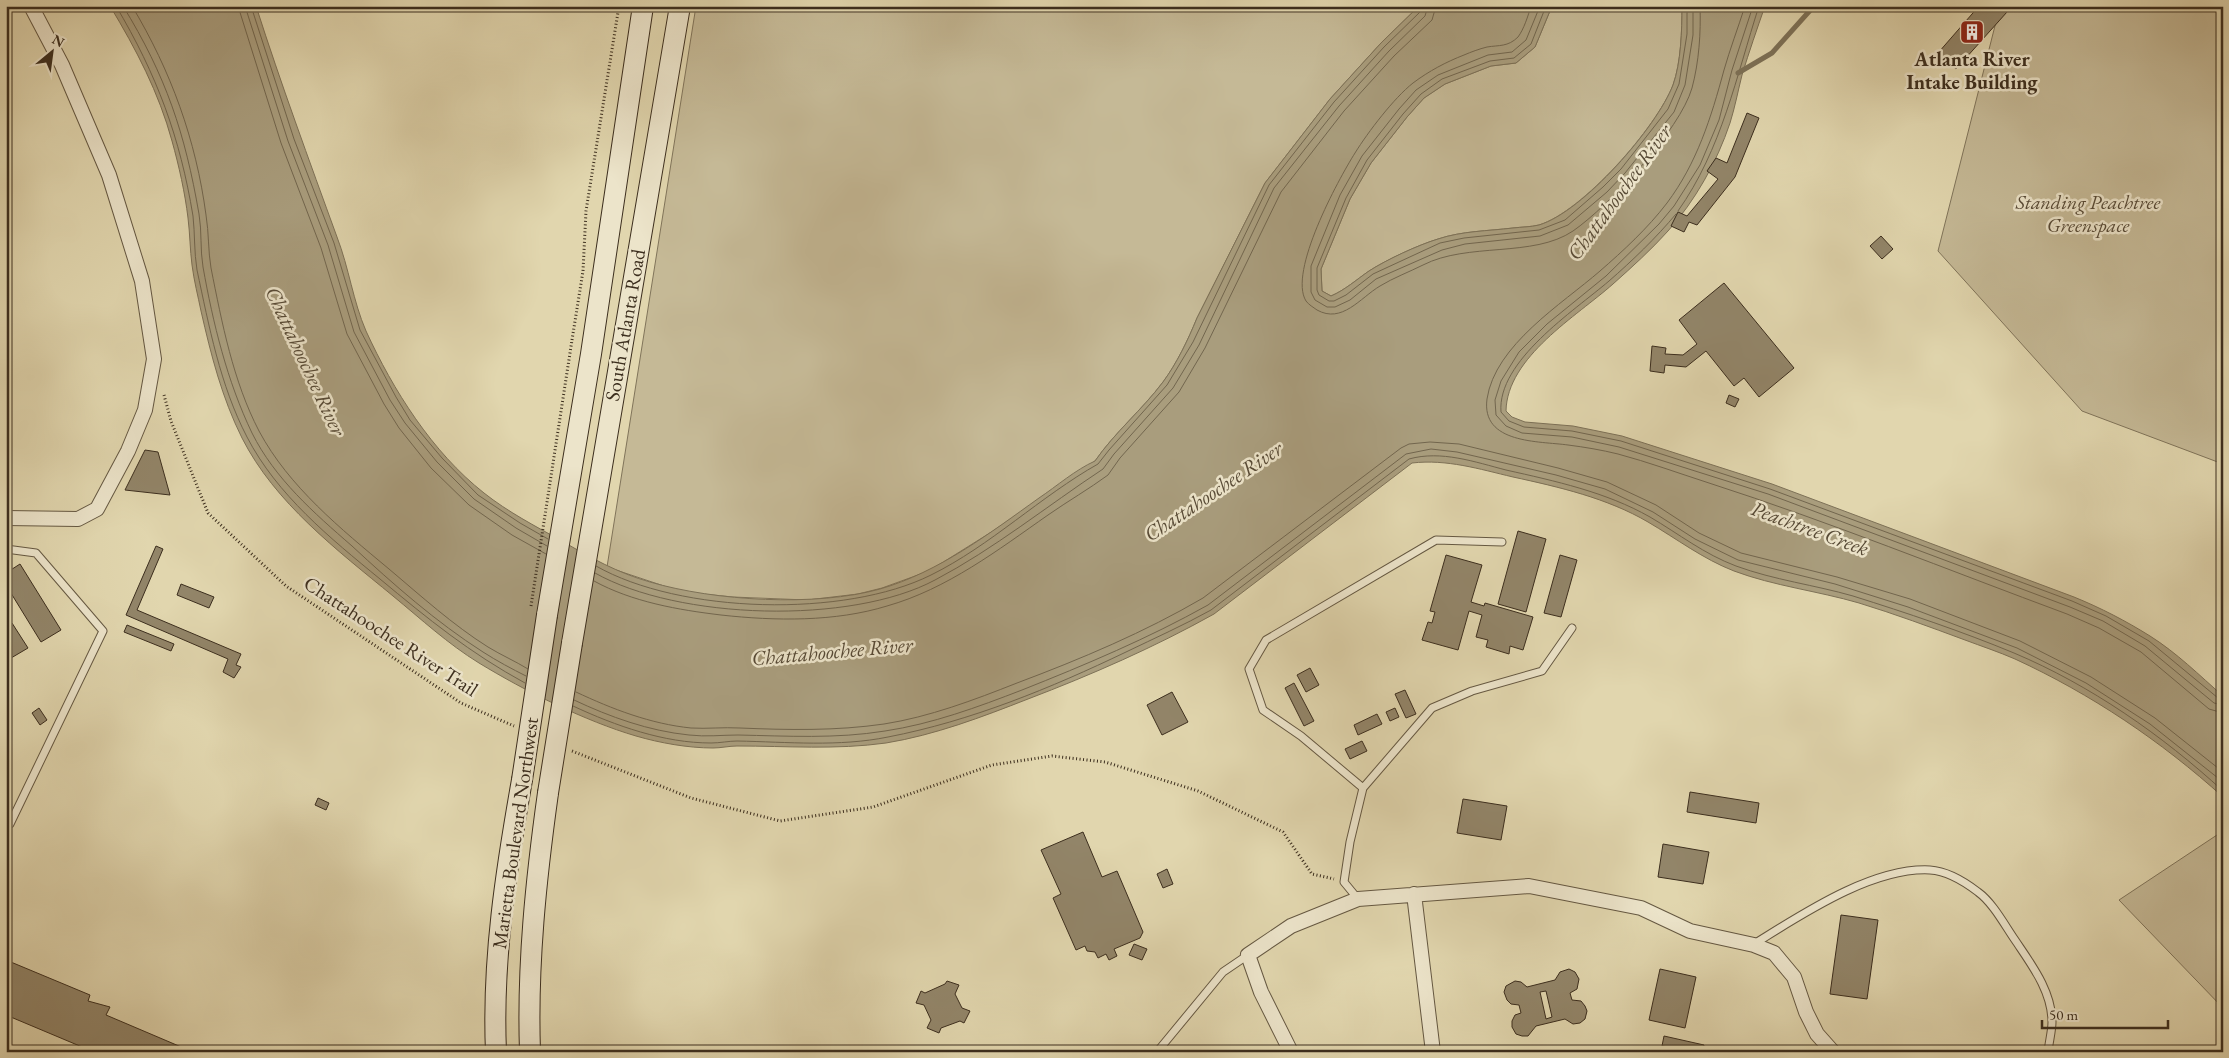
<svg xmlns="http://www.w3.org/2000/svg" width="2229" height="1058" font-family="'EB Garamond',serif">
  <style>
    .green { fill: #c5b996; stroke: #80745a }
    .water { fill: #a99d7d; stroke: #7d7157 }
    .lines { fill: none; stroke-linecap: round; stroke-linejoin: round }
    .shore { stroke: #72664e; stroke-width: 1 }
    .stream { stroke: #7d7157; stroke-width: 5 }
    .building { fill: #928569; stroke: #3c2e1e; fill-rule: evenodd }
    .lane-casing { stroke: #655842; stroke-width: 9 }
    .street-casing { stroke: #655842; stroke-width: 16 }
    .secondary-casing { stroke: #3c2e1e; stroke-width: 22 }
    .path { stroke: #3c2e1e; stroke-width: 3; stroke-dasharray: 1 2.5; stroke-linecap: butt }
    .lane { stroke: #ece4ca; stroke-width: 7 }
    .street { stroke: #ece4ca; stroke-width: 14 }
    .secondary { stroke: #ece4ca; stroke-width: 20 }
    .secondary-bridge-casing { stroke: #3c2e1e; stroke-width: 22; stroke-linecap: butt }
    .path-bridge { stroke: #3c2e1e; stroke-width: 3; stroke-dasharray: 1 2.5; stroke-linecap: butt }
    .secondary-bridge { stroke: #ece4ca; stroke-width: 20 }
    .labels { text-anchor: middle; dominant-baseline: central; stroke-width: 5; stroke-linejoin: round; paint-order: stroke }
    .poi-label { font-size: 20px; font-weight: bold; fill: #3c2e1e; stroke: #ece4ca }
    .park-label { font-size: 20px; font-style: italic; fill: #574a36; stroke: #ece4ca }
    .street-label { font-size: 20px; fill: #3c2e1e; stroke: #ece4ca }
    .water-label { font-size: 21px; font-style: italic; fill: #574a36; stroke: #ece4ca }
  </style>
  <rect width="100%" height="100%" fill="#e1d6ae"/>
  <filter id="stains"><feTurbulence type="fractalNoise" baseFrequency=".004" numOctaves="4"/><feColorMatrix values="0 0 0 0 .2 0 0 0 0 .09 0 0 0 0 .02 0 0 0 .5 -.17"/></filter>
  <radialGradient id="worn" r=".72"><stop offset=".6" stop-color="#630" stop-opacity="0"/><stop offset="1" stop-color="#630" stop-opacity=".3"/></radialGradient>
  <!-- green -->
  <path class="green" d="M696,6H1419L1381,43L1330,99L1265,183L1197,318C1188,340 1177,363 1163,382C1142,410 1115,432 1095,461L993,531L929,571L882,588L858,594L807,600L733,597L682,592L607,567Z
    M1552,6H1682C1682,30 1681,63 1673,85C1657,127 1582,212 1539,225C1531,227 1521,227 1513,228C1488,231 1462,231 1438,239C1418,245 1386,260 1369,271C1356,280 1345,290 1331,296L1322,291L1321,269L1350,199L1371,163L1407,117L1424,98L1445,84L1491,66L1516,63L1535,47Z
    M2000,6H2223V464L2082,411L1938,251Z
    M2223,831V1008L2119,900Z"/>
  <!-- water -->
  <path class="water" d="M110,6H256C281,84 309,160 337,237C349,268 353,301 366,331C393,390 432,452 484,493C508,512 535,526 562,541C591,558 618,573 650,582C715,601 816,607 880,589C939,572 990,533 1039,498C1057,486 1075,470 1095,461C1115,432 1142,410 1163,382C1177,363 1188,340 1197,318L1265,183L1330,99L1381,43L1419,6H1552L1535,47L1516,63L1491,66L1445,84L1424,98L1407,117L1371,163L1350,199L1321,269L1322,291L1331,296C1345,290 1356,280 1369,271C1386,260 1418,245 1438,239C1462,231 1488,231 1513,228C1521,227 1531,227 1539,225C1583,212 1657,127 1673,85C1681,63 1682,30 1682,6H1765C1757,29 1749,52 1742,75C1738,91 1735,107 1730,123C1717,162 1695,201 1668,231C1651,250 1632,267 1613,284C1577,316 1507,357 1506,411L1512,417L1525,422L1573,426L1622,436L1772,484L2074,597C2101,608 2126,621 2150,636C2177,653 2199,675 2223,696V797C2161,741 2091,694 2015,659C1999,652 1981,646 1965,640C1930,627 1895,614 1859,603C1818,591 1774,586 1734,571C1703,559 1677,539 1648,522C1607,498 1559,487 1513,477C1479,469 1447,459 1412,463L1214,614C1155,647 1091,675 1028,699C982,717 935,735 886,743C836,750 787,746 737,746C729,746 721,748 713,748C688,748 660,743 636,736C585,721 525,691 479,663C448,644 421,619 393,596C337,550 275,503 242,438C222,398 211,355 201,311C198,296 194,281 192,265C190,250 190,234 188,218C185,193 179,166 172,141C159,93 136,49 110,6Z"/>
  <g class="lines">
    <!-- shore -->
    <path class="shore" d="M116,6C157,75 180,137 193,216C195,234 194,252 197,270C209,326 220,385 247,437C277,495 330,538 380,579C428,619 470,653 525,683
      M123,6C166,76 185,133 199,214C202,231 200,250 203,267C213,323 227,381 252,433C275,479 314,513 352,546C393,584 436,622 483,652C497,661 512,669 526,676
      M132,6C171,71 196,140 206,215C209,233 208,251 211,268C222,323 233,381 259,431C289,487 341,529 389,569C421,596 453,625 488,647C501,655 515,661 528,669
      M238,6L281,143L321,248L347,334L384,404L399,428L431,468L469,505L512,535L546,554
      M245,6L288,141L328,245L354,332L390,400L405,423L437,462L474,499L516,528L547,546
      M251,6L294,139L334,243L360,330L396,397L410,420L442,458L478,495L520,523L548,539
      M1531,6C1528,16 1524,29 1518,37C1508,47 1499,45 1487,47C1479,49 1471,52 1464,55C1446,62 1429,71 1413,83C1394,98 1368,132 1355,153C1338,180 1288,272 1306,301C1309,305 1313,307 1317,310C1342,324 1360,298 1380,286C1393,278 1409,272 1423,265C1468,242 1533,258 1573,231C1609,206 1680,130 1692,88C1699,62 1701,33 1700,6
      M1540,6L1526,40L1512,52L1488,55L1438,75L1416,90L1399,109L1362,156L1340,195L1311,266V292L1315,300L1327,307H1335L1350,300L1376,279L1442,250L1465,244L1540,236L1568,225L1607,192L1625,173L1674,112L1685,85L1693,35V6
      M1546,6L1531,44L1514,58L1490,61L1442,79L1421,94L1403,114L1367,160L1346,198L1317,268V290L1319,295L1329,301H1334L1346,295L1373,274L1440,243L1464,238L1539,230L1565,220L1603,187L1621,169L1668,109L1679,84L1687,34V6
      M1745,6C1738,28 1730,49 1724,70C1711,118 1697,163 1667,203C1648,228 1623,251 1600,271C1562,304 1495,345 1487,399C1481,444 1539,441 1568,445C1584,447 1602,450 1618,454C1648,462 1678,473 1709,483C1830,522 1948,570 2067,614L2099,628L2141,652L2209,709L2223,713
      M1753,6L1732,70L1719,120L1700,165L1674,206L1659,224L1606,276L1547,324L1519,352L1501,381L1495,400L1496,415L1506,426L1522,433L1572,437L1619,447L1768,494L2070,607L2103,621L2145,646L2214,703L2223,705
      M1678,211C1722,149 1736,77 1759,6
      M1676,214C1656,238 1632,261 1609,281C1574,311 1497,361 1501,412L1509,421L1524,427L1572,431L1621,441L1770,489L2072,601L2106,616L2149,641L2218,698L2223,699
      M596,566C680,614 845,618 931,575C990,546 1041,496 1098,464L1109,450L1167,385L1193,342L1269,185L1334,102L1384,47L1420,12L1422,6
      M595,573C678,620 851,625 935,580C994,549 1047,506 1103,469L1114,454L1173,388L1199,345L1274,188L1339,106L1389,51L1425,16L1428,6
      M594,581C632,602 679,610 721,615C775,621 835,622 887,606C947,589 998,550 1048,515C1068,501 1089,489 1108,475L1120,458L1179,392L1205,348L1281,192L1344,111L1394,56L1432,20L1436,6
      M576,692C612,709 651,724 691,728C707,729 723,727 740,728C788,730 836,731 884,724C929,717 974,700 1017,683C1081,659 1145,632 1203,598L1401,448L1409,444L1430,442L1459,444L1558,468L1607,482L1656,505L1699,533L1741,553L1837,577L1910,599L2020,641L2091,677L2155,718L2223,772
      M574,700C610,717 649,731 689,735C706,737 722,735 738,735C787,736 836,739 885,731C932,724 978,707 1022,690C1085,665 1149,638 1208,605L1406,454L1431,449L1457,452L1556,475L1605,489L1653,512L1695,539L1738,560L1835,584L1908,607L2017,648L2086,683L2150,724L2223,782
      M573,706C616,726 664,743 711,743C720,743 729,741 737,741C788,742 839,747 888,737C971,721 1051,688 1126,652C1155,638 1184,625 1211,610L1409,459C1441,450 1475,462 1506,470C1555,481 1606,492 1650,517C1679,534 1704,554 1736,566C1774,580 1815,585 1853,596C1907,613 1961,631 2014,653C2090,685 2162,735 2223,791"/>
    <!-- stream -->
    <path class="stream" d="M1738,73L1772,53L1814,6"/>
  </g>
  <!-- building -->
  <path class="building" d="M1979,6H2001L2007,12L1956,69L1938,53Z
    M1747,113L1759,118L1735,177L1697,225L1689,222L1684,232L1671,226L1678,212L1687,216L1718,179L1707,171L1716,158L1727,163Z
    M1881,236L1893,249L1882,259L1870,246Z
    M1724,283L1794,368L1759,397L1744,378L1734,386L1706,351L1686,367L1665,365L1664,373L1650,371L1652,346L1666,348L1665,354L1683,355L1697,344L1679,320Z
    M1729,395L1739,399L1735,407L1726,403Z
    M145,450L158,452L170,495L125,490Z
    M1518,531L1546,539L1526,612L1498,604Z
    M156,546L163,549L137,610L241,654L236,665L241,667L234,678L223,672L228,659L126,615Z
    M1446,555L1482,565L1471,602L1484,606L1485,603L1533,617L1523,650L1510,646L1509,654L1486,647L1488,640L1476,637L1482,615L1469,611L1458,650L1422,640L1428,622L1432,623L1435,612L1430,611Z
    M1560,555L1577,560L1561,617L1544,613Z
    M20,564L61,630L41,642L6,585V573Z
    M181,584L214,597L209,608L177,595Z
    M12,623L28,648L6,661V626Z
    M127,625L174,644L171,651L124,632Z
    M1310,668L1319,685L1306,692L1297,675Z
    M1294,683L1314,721L1304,726L1285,688Z
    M1405,690L1416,714L1406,718L1395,694Z
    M1172,692L1188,722L1162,735L1147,705Z
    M39,708L47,720L40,725L32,713Z
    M1395,708L1399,717L1390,721L1386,712Z
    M1377,714L1382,724L1358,735L1354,725Z
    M1362,741L1367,751L1350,759L1345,749Z
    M1690,792L1759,803L1756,823L1687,812Z
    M318,798L329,803L326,810L315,805Z
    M1463,799L1507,806L1501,840L1457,833Z
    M1083,832L1102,877L1117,871L1143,932L1140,938L1114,949L1117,956L1109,960L1106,954L1098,958L1095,952L1087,951L1085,946L1076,950L1053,898L1061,894L1041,850Z
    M1663,844L1709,852L1703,884L1658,877Z
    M1167,869L1173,884L1163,888L1157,874Z
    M1841,915L1878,920L1867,999L1830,994Z
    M1134,944L1147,949L1142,960L1129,955Z
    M6,960L90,995L88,1001L110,1007L106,1015L193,1052H94L6,1015Z
    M1569,969L1575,972L1579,979L1577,989L1570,993L1572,1000L1581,1001L1585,1006L1587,1011L1585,1019L1580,1023L1573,1024L1565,1019L1536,1026L1528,1036H1522L1516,1034L1512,1027V1021L1515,1015L1521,1013L1519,1005L1511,1004L1507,1000L1504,992L1506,986L1515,981L1521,982L1527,987L1555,980L1560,972ZM1546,991L1552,1017L1546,1019L1540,992Z
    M1660,969L1696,977L1685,1028L1649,1020Z
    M947,981L959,985L955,994L962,1008L970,1011L964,1023L960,1021L941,1028L939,1033L927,1028L931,1020L924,1005L916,1003L921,991L925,993L945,984Z
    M1664,1036L1704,1045L1703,1052L1662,1046Z"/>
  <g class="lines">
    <defs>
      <path id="lane" d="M6,549L36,553L103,631L10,824L6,826
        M1363,788L1301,736L1263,710L1249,669L1266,640L1436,540L1502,542
        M1358,899L1344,882L1350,842L1363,788L1432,708L1472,691L1542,671L1572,628
        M1754,944C1801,915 1872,867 1930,870C1946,871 1965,882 1978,892C1993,903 2004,924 2015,940C2031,964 2052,991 2052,1022C2052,1031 2049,1042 2048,1052
        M1157,1052L1223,972L1248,955"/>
      <path id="street" d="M6,518L78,519L97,509L128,451L145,410L154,359L142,281L109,175L62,65L31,6
        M1414,894L1433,1052
        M1291,1052L1261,992L1248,955L1291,926L1358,899L1529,886L1641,908L1690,931L1754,945L1774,953L1794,977L1806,1012L1817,1034L1833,1052"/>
      <path id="secondary" d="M547,615L591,354L643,6
        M572,643L680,6
        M496,1052C492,960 506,870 522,780
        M530,1052C527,965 536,879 548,793"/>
    </defs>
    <!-- lane casing -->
    <use href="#lane" class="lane-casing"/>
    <!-- street casing -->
    <use href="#street" class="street-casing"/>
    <!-- secondary casing -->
    <use href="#secondary" class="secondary-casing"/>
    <!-- path -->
    <path class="path" d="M572,340L583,271L586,211L619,6
      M164,395L171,421L208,513L286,586L461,703L514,726
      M572,751L691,798L780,821L873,807L992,765L1052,756L1105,762L1198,791L1283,832L1312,874L1334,879"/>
    <!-- lane -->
    <use href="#lane" class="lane"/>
    <!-- street -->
    <use href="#street" class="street"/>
    <!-- secondary -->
    <use href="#secondary" class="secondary"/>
    <defs>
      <path id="secondary-bridge" d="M522,780L547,615
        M548,793L572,643"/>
    </defs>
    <!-- secondary-bridge casing -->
    <use href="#secondary-bridge" class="secondary-bridge-casing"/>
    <!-- path-bridge -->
    <path class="path-bridge" d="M531,606L572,340"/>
    <!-- secondary-bridge -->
    <use href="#secondary-bridge" class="secondary-bridge"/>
  </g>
  <!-- icons -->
  <defs>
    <symbol id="building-square" viewBox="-11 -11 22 22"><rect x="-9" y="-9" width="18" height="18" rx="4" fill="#8f2418" stroke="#ece4ca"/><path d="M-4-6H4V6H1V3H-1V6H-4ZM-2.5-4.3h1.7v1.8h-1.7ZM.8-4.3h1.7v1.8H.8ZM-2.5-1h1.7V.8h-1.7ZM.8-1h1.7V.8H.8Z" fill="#fff"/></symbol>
  </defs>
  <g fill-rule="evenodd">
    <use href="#building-square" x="1958" y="18" width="28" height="28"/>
  </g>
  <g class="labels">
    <!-- poi labels -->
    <g class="poi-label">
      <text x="1972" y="59">Atlanta River<tspan x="1972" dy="23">Intake Building</tspan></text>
    </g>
    <!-- park labels -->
    <g class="park-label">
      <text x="2088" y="202">Standing Peachtree<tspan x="2088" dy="23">Greenspace</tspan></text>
    </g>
    <!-- street labels -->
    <g class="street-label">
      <text transform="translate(625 325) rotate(-80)">South Atlanta Road</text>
      <text transform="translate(391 636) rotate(33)">Chattahoochee River Trail</text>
      <text transform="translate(515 833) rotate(-82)">Marietta Boulevard Northwest</text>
    </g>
    <!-- water labels -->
    <g class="water-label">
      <text transform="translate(1619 192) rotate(-54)">Chattahoochee River</text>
      <text transform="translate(306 361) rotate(65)">Chattahoochee River</text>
      <text transform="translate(1213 491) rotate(-34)">Chattahoochee River</text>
      <text transform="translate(1810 528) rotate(20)">Peachtree Creek</text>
      <text transform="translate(832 651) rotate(-5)">Chattahoochee River</text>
    </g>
  </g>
  <!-- margin -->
  <rect width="2229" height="1058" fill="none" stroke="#e1d6ae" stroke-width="25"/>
  <rect x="8" y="8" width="2214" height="1043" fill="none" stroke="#3c2e1e" stroke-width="2.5"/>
  <rect x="12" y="12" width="2204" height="1033" fill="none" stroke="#3c2e1e"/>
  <!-- north arrow -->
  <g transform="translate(52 52) rotate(29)" stroke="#ece4ca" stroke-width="4" paint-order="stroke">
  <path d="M0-4L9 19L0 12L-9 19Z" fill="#3c2e1e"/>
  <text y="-8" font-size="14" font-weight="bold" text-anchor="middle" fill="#3c2e1e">N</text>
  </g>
  <!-- scale -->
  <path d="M2042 1020v8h126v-8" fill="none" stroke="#3c2e1e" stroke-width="2.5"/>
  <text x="2049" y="1020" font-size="15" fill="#3c2e1e" stroke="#ece4ca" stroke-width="4" paint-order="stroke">50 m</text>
  <rect width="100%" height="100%" filter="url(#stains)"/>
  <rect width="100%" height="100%" fill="url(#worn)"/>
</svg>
